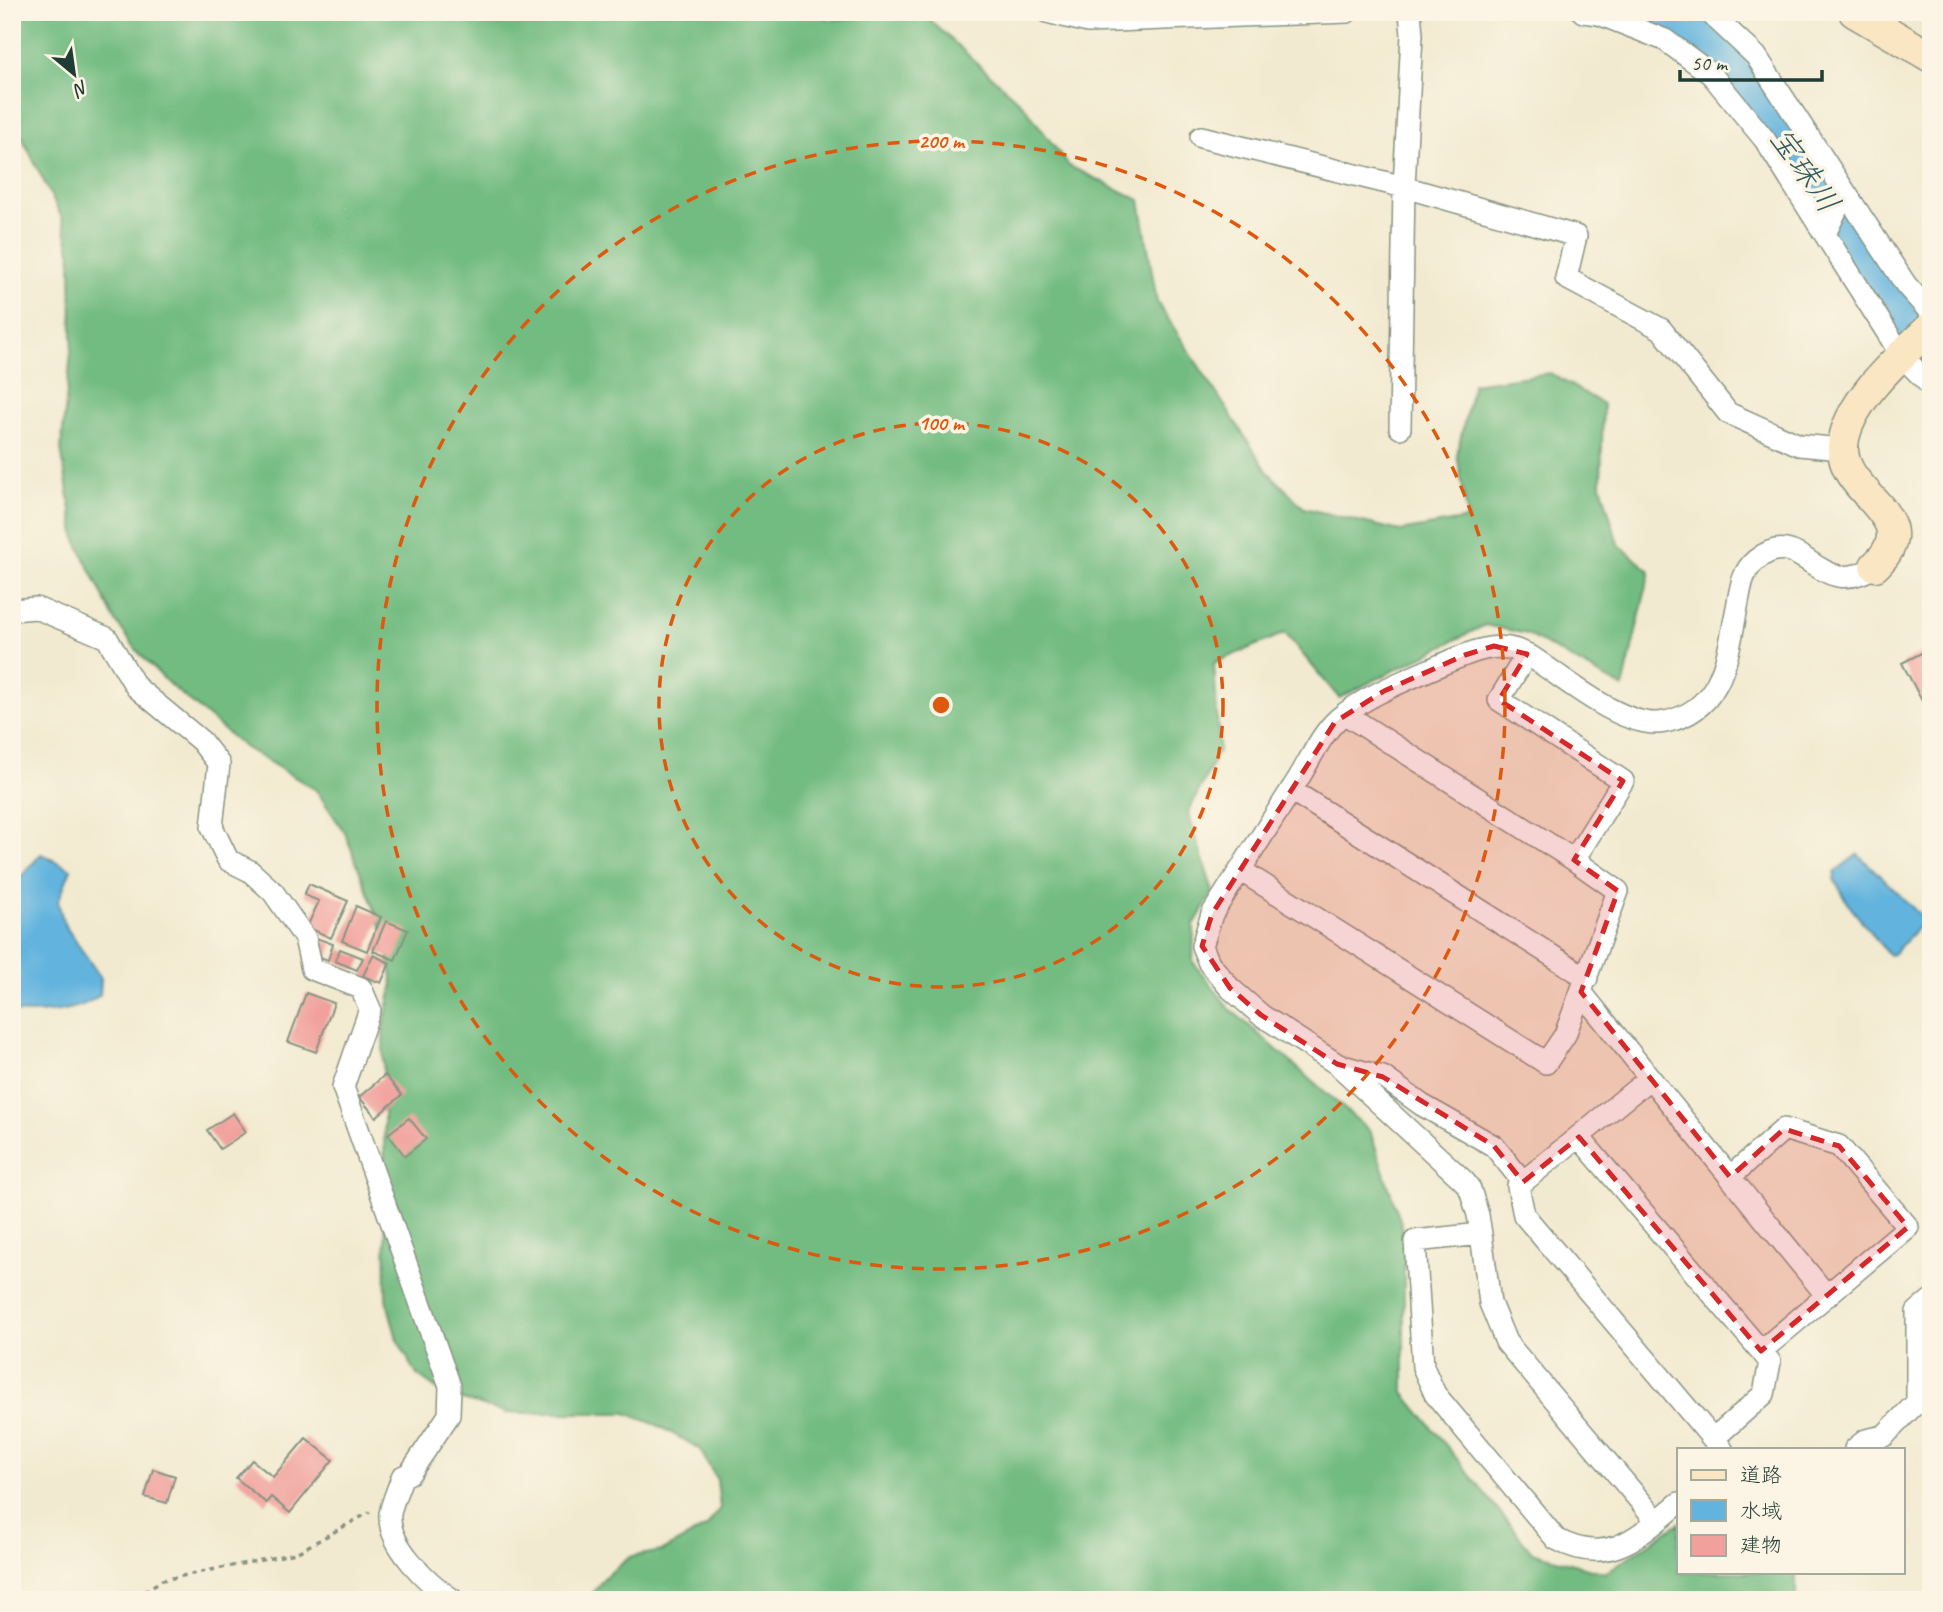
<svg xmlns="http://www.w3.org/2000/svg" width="1943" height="1612" font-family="Caveat,'Klee One',sans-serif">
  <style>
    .forest { fill: #72bb81; stroke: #487c5a; stroke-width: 2 }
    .water { fill: #62b4de; stroke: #407889; stroke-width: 2 }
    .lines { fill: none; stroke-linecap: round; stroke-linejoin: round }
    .river { stroke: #62b4de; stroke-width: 33 }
    .building { fill: #f1a09c }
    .street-casing { stroke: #889482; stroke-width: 24 }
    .secondary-casing { stroke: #889482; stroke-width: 33 }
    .path { stroke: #889482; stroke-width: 3.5; stroke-dasharray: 5 5; stroke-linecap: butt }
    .street { stroke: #fff; stroke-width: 21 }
    .secondary { stroke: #fbe6c4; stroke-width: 30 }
    .marked { fill: #d62828; fill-opacity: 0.2; stroke: #d62828; stroke-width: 5; stroke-dasharray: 14 9; stroke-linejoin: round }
    .ring { fill: none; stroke: #de580e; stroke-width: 3.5; stroke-dasharray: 12 9 }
    .labels { text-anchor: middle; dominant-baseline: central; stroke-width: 7; stroke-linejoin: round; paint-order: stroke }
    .water-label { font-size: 32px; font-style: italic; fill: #305b5e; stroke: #fcf5e5 }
    .centre { fill: #de580e; stroke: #fcf5e5; stroke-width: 3.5 }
    .ring-label { font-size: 21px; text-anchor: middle; font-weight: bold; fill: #de580e; stroke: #fcf5e5; stroke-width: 7; stroke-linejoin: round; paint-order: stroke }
  </style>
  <rect width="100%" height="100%" fill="#fcf5e5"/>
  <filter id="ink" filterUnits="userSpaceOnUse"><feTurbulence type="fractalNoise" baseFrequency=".0143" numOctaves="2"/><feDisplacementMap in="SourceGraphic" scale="14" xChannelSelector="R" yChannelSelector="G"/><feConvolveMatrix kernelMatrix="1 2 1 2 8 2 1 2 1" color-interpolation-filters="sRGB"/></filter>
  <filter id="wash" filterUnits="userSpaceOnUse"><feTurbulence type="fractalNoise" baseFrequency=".00686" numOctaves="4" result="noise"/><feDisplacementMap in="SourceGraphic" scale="28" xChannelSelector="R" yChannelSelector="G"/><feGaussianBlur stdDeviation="1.57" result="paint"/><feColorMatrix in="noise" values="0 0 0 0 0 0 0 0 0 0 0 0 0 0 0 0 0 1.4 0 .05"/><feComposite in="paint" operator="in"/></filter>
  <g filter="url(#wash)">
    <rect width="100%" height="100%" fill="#f2ead0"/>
    <!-- forest -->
    <path class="forest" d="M12,12H809L832,20L921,12L1024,106L1069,166L1140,200L1157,302L1268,472L1304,508L1400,531L1468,519L1457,454L1473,384L1550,373L1603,404L1601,485L1618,544L1650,571L1623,688L1527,634L1485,625L1339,698L1285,633L1214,663L1219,750L1188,813L1213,892L1194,925L1193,962L1230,1009L1370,1131L1404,1232V1393L1532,1552L1605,1573L1679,1523V1572H1796V1600H587L605,1577L630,1557L662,1551L707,1527L720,1508L717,1480L699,1448L657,1425L626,1413H508L445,1395L417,1375L397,1339L386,1298L383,1029L393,983L384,934L345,833L316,790L244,747L168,683L139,653L114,619L76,540L61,449L72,342L71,254L62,218L12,117Z"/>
    <!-- water -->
    <path class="water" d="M41,854L71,869L58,902L64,924L101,978L100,995C77,1013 41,1014 12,1012V887Z
      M1858,854L1921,916L1923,922L1893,954L1889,955L1851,908L1834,879L1836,871Z"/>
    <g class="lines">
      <!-- river -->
      <path class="river" d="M1654,12L1700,37L1731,65L1812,176L1889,298L1931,354"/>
    </g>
    <g id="blocks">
      <!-- building -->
      <path class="building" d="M1931,648V718L1902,663Z
        M309,884L348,901L331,938L307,927L319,901L304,895Z
        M356,906L381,917L367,951L342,941Z
        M386,921L408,930L395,960L373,951Z
        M316,938L333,944L328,960L311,954Z
        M340,949L363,958L357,970L335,961Z
        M373,955L390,963L381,983L363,976Z
        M306,993L334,1003L316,1052L288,1042Z
        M385,1075L402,1095L376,1117L359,1097Z
        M233,1113L246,1132L220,1149L207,1130Z
        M409,1118L426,1139L405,1156L388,1134Z
        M306,1438L333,1460L290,1513L271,1497L266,1503L236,1478L252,1460L273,1477Z
        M153,1469L175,1476L167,1503L145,1497Z"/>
    </g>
  </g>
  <g filter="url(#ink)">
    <use href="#blocks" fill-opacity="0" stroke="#889482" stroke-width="2"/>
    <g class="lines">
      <defs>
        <path id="street" d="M1047,12L1088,22L1347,12
          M1583,12L1599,14L1665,40L1711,74L1765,140L1902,356L1931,386
          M1709,12L1756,56L1906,285L1931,313
          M1201,137L1404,187L1576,236L1566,278L1661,329L1728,413L1799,445L1842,449
          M1825,234L1845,192
          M1400,428L1404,187L1412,35L1410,12
          M12,610L36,608L107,638L136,687L201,741L219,764L212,827L228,860L250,871L273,892L305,938L312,969L361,988L370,1009L343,1087L450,1386L449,1415L410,1473L402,1477C399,1488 392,1501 390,1514C387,1545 429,1584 453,1600
          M1345,714L1574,860
          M1291,790L1587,978
          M1240,870L1546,1063L1565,1035L1618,891L1574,860L1623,781L1499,700L1527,654
          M1581,992L1650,1078
          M1343,1066L1383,1077L1422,1105L1494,1146L1523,1182
          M1579,1137L1761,1351
          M1730,1177L1827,1296
          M1481,1234L1490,1303L1506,1342L1657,1521
          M1713,1439L1764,1394L1770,1362L1761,1351L1908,1227L1839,1146L1784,1129L1730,1177L1650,1078L1518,1186L1524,1215L1713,1439L1722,1449
          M1855,1449L1866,1440L1884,1436L1917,1402V1312L1931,1300
          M1679,1503C1639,1536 1609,1568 1556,1539L1435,1394L1423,1367L1415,1241L1481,1234L1478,1215L1470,1189L1464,1181L1337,1064L1261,1015L1230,988L1209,963L1202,946L1212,914C1240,870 1269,825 1297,781C1309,762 1321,734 1338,719C1368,694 1409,679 1445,663C1474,651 1501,638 1530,656C1563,677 1625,731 1665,722C1725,710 1728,652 1738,602C1741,585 1743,571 1756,560C1803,521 1817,605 1875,566"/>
        <path id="secondary" d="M1854,12L1931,57
          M1875,566C1928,516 1841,496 1843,447C1845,404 1901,355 1931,327"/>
      </defs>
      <!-- street casing -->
      <use href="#street" class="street-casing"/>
      <!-- secondary casing -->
      <use href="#secondary" class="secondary-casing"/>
      <!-- path -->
      <path class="path" d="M141,1600L142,1593L162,1580L296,1553L370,1512"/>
      <!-- street -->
      <use href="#street" class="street"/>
      <!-- secondary -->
      <use href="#secondary" class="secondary"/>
    </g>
  </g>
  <!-- marked area -->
  <path class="marked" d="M1494,646L1527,654L1499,700L1623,781L1574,860L1618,891L1581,992L1730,1177L1784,1129L1839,1146L1908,1227L1761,1351L1579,1137L1523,1182L1494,1146L1383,1077L1337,1064L1261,1015L1230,988L1202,946L1212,914L1335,722L1384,691L1465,655Z"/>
  <!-- distance rings -->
  <g class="ring">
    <circle cx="941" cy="705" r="282"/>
    <circle cx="941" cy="705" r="564"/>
  </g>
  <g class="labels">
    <!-- water labels -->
    <g class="water-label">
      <text transform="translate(1805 170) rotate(55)">宝珠川</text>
    </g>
  </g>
  <circle cx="941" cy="705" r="10" class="centre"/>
  <g class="ring-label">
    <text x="941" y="148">200 m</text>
    <text x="941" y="430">100 m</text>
  </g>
  <!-- margin -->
  <rect width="1943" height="1612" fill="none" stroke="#fcf5e5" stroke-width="42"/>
  <!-- legend -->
  <rect x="1677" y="1448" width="228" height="126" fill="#fcf5e5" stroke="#a4ab9e" stroke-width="2"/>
  <rect x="1691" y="1470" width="35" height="10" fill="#fbe6c4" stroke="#a4ab9e" stroke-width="2"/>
  <text x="1740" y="1482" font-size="21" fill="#1f3d34">道路</text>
  <rect x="1691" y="1500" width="35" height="21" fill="#62b4de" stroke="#a4ab9e" stroke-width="2"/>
  <text x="1740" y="1518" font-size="21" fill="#1f3d34">水域</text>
  <rect x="1691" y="1535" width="35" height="21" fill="#f1a09c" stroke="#a4ab9e" stroke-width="2"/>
  <text x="1740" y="1552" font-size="21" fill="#1f3d34">建物</text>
  <!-- north arrow -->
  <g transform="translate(74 74) rotate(151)" stroke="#fcf5e5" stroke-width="5" paint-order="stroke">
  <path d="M0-5L12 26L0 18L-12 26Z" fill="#1f3d34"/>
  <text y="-10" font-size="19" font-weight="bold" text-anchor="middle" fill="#1f3d34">N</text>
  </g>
  <!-- scale -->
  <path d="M1680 70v10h142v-10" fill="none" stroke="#1f3d34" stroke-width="3.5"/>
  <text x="1691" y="70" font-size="21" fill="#1f3d34" stroke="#fcf5e5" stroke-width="5" paint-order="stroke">50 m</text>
</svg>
